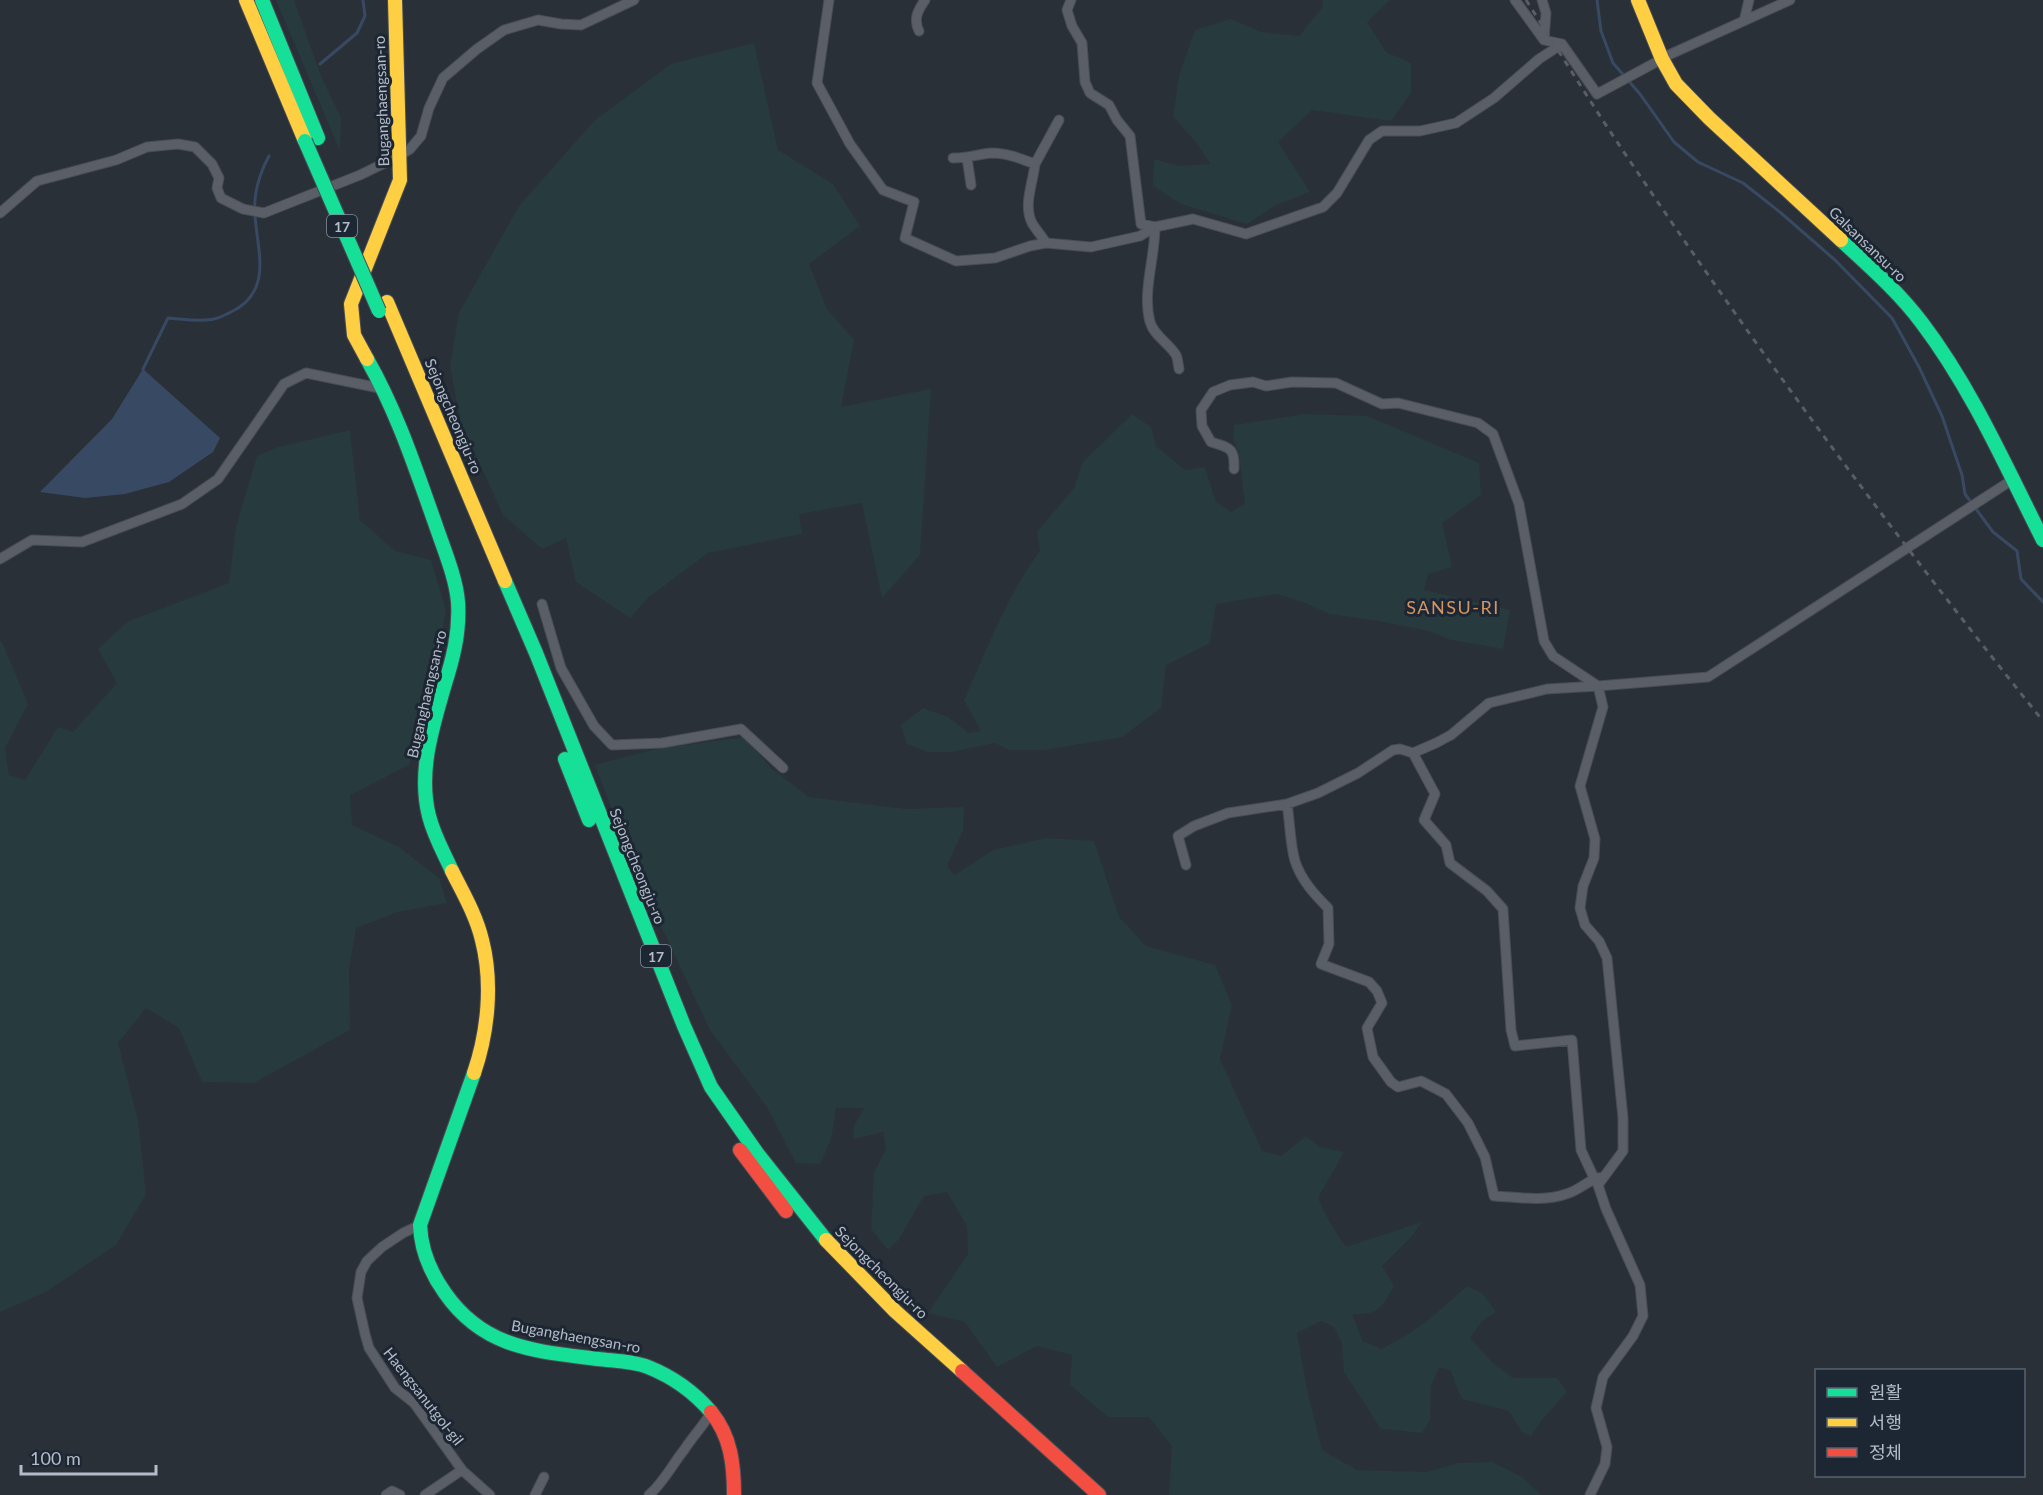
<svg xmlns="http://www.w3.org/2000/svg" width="2043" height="1495" font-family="Lato,'Noto Sans KR',sans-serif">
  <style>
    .green { fill: #273a3e }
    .water { fill: #384963 }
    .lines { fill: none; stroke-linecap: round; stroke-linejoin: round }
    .stream { stroke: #384963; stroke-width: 3 }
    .street-casing { stroke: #484c53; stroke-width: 11 }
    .fast-casing { stroke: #484c53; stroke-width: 16 }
    .slow-casing { stroke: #484c53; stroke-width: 16 }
    .jam-casing { stroke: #484c53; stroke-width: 16 }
    .street { stroke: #5a5e66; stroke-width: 9 }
    .fast { stroke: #16e098; stroke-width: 14 }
    .slow { stroke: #ffcf43; stroke-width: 14 }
    .jam { stroke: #f24e42; stroke-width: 14 }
    .rail { stroke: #595d64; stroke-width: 3; stroke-dasharray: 6 6; stroke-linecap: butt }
    .fast-bridge-casing { stroke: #474c53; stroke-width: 16; stroke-linecap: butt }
    .fast-bridge { stroke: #16e098; stroke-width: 14 }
    .labels { text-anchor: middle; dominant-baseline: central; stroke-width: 6; stroke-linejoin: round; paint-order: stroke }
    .shield { fill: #1d2633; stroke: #878f9c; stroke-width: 1.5 }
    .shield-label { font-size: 14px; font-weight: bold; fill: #b4bcc9 }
    .street-label { font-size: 15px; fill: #b4bcc9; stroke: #1d2633 }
    .quarter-label { font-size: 18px; letter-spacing: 1.5px; fill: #d59563; stroke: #1d2633 }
  </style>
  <rect width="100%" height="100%" fill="#2a3038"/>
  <!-- green -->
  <path class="green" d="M276,0H294L321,76L341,118L340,151Z
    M1323,0H1390L1367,22L1386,52L1411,63V93L1391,121L1312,110L1278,142L1310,192L1276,205L1247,224L1181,204L1153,186L1154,159L1179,166L1210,164L1198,145L1173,116L1179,75L1195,30L1231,19L1261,32L1299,36L1322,8Z
    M754,43L778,150L833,184L860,226L809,264L827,309L854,340L841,407L931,389L920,555L882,598L862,503L799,514L802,534L708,553L649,597L630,618L576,582L566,538L542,549L503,515L461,423L450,366L459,313L519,206L595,120L671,64Z
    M1132,414L1151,427L1156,446L1185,470L1205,467L1216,502L1231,512L1245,504L1239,455L1233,437L1234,425L1306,414L1367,416L1479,463L1481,495L1442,523L1452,567L1428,574L1424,590L1510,610L1503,649L1451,640L1429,631L1379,621L1329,614L1306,603L1277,594L1216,604L1210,643L1166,665L1161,708L1122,737L1044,750H1009L995,743L951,752H927L907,744L901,725L923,708L948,717L969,733L981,731L964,700C987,649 1007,595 1040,551L1037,532L1074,488L1083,462Z
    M350,430L360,520L395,551L431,560L446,610L435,675L409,765L350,795L352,825L399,847L439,878L447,903L398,912L356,928L349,969L350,1030L254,1083L202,1082L179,1028L146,1008L118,1043L138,1120L146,1194L116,1245L46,1292L0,1312V642H2L28,704L5,748L9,775L25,780L58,727L73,732L117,683L98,649L127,622L229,583L236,527L257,456L278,447Z
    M745,737L771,768L809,797L906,809L964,807L963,830L947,866L955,875L993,850L1047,838L1094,841L1119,917L1146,946L1215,965L1232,1005L1220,1059L1262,1151L1281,1156L1306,1136L1320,1147L1344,1152L1318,1198L1329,1221L1346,1247L1422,1222L1411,1237L1382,1266L1394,1286C1381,1308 1380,1315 1352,1314L1363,1341L1381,1349C1417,1332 1438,1312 1467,1286L1483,1294L1496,1312L1482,1321L1470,1338L1493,1363L1513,1378H1557L1567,1392L1541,1421L1531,1436L1522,1432L1509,1411L1462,1399L1450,1370L1439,1368L1431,1386L1430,1420L1422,1433L1381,1429L1344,1372L1342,1343L1334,1327L1321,1321L1297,1333L1307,1389L1322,1450L1357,1470L1427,1472L1458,1463L1492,1462L1522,1477L1541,1495H1169L1172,1446L1149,1417H1108L1070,1385L1072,1355L1037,1346L997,1367L965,1322L928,1313L968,1254L967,1226L947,1192L924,1196L899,1239L888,1250L871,1229L874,1173L886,1148L883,1132L853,1139L854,1126L864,1108H836L831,1140L820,1164L796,1163L767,1107L710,1030L636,873L595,765L656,749Z"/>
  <!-- water -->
  <path class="water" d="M143,369L220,438L213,452L169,482L125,494L85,498L40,492L112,419Z"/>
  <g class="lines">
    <!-- stream -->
    <path class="stream" d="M1597,0L1601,31L1613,63L1640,94L1674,142L1698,162L1743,183L1781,213L1835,260L1892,318L1919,367L1942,416L1962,475L1965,494L1993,532L2017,551L2021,579L2043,602
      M320,64L357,33L365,16L363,0
      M143,369L168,318C183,319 200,322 214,319C220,318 226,314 231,312C280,288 251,238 255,200C256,186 262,168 269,156"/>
    <defs>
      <path id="street" d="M829,0L817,83L850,144L883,190L914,202L905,238L956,261L995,258L1030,246L1046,243L1091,247L1140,236L1155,227
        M1071,0L1067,10L1072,26L1082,43L1085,82L1090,93L1109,105L1117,120L1130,136L1141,224L1155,227L1193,219L1246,234L1323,207L1337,193L1369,140L1382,131H1420L1456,123L1494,98L1539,59L1562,44L1597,94L1662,59
        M1515,0L1544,40L1562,44
        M1542,0L1546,13L1544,40
        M1744,21L1749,0
        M919,31C913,19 918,10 925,0
        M1662,58L1790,0
        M953,158C967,158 979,154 992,153C1007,153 1022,159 1035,164C1033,183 1023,205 1032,223C1036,230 1042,236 1046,243
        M967,158L971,185
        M1035,164L1059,120
        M0,213L37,181L116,160L147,147L178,144L195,147L212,164L219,178L217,188L221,198L243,209L264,213L360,175L399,156L410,149L421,136L429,108L443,78L477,49L504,30L538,20L561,24L581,25L634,0
        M1155,227C1155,258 1142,292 1150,322C1154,336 1169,343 1176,355C1178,359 1178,364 1179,369
        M1234,469C1235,447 1229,448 1211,442L1202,426L1201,410L1213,392L1230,385L1253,382L1266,386L1292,382L1336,383L1382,404L1398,403L1478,423L1493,434L1519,504L1544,641L1553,656L1598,686
        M0,559L32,540L82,542L182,504L218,479L284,384L306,373L384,389
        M542,604L561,668L594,726L612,745L662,743L741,729L783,768
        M1413,753L1435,794L1424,820L1446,845L1450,863L1487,891L1503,909L1511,1030L1515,1046L1572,1040L1581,1150L1594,1178
        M1287,804C1290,822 1290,844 1295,861C1301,880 1315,895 1328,908L1329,944L1321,964L1369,982L1377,991L1382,1003L1367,1028L1373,1057L1391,1082L1398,1087L1421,1081L1446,1094L1468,1123L1485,1157L1494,1196C1517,1197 1543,1202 1566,1194C1581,1190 1589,1178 1604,1177
        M1186,865L1178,836L1194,826L1228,813L1287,804L1318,793L1358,773L1393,750L1400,749L1413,753L1436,743L1451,735L1489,703L1547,689L1598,686
        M420,1225L403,1233L382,1247L367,1261L361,1272L357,1298L365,1334L369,1348L395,1388L414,1403L462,1470L490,1495
        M386,1495L392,1491L400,1495
        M425,1495L462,1470
        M535,1495L544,1477
        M649,1495C664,1482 672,1465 684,1450C693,1436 704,1425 712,1411
        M1590,1495L1605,1464L1607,1447L1596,1408L1603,1377L1633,1336L1643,1316L1640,1285L1606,1209L1598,1185L1623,1151V1118L1607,958L1599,941L1585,925L1580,908L1583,886L1594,858L1595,839L1580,786L1603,707L1598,686L1708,677L2012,480"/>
      <path id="fast" d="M262,0L318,138
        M1841,240C1869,266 1899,292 1922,323C1972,389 2006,467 2043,540
        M367,359C397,412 415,467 435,523C443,547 456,577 458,602C460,632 453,659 444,687C432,729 418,772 429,816C434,836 444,853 452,871
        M505,581L536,653L684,1026L711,1087L757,1153L826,1240
        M565,759L589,820
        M474,1073L420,1225C421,1251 430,1272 445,1293C484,1349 536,1351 598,1359C614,1361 633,1361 648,1367C673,1377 694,1392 711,1412"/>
      <path id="slow" d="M246,0L305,141
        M1638,0L1662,59L1676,84L1709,118L1841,240
        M387,302L505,581
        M367,359L354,335L351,304L400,180L395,0
        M452,871C463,893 476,915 482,940C493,983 488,1032 474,1073
        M826,1240L895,1311L962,1371"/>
      <path id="jam" d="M740,1150L786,1211
        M962,1371L1099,1495
        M711,1412C731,1436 734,1465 734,1495"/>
    </defs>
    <!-- street casing -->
    <use href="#street" class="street-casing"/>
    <!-- fast casing -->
    <use href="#fast" class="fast-casing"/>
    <!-- slow casing -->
    <use href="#slow" class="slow-casing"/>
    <!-- jam casing -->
    <use href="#jam" class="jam-casing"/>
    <!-- street -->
    <use href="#street" class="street"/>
    <!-- fast -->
    <use href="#fast" class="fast"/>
    <!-- slow -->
    <use href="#slow" class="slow"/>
    <!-- jam -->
    <use href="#jam" class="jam"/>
    <!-- rail -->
    <path class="rail" d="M1526,0C1562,56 1597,113 1634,167C1763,358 1899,542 2043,721"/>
    <defs>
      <path id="fast-bridge" d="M305,141L379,311"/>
    </defs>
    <!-- fast-bridge casing -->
    <use href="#fast-bridge" class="fast-bridge-casing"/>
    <!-- fast-bridge -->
    <use href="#fast-bridge" class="fast-bridge"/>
  </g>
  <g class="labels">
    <!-- shield labels -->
    <g class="shield">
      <rect x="327" y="215" width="30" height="22" rx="4.5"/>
      <rect x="641" y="945" width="30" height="22" rx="4.5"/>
    </g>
    <g class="shield-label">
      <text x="342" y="226">17</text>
      <text x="656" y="956">17</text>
    </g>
    <!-- street labels -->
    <g class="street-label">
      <text transform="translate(381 101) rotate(-92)">Buganghaengsan-ro</text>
      <text transform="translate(1868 244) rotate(44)">Galsansansu-ro</text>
      <text transform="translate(454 416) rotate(67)">Sejongcheongju-ro</text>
      <text transform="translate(426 694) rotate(-77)">Buganghaengsan-ro</text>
      <text transform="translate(638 866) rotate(68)">Sejongcheongju-ro</text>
      <text transform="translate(882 1272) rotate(45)">Sejongcheongju-ro</text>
      <text transform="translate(576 1336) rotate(10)">Buganghaengsan-ro</text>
      <text transform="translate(424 1396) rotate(52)">Haengsanutgol-gil</text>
    </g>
    <!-- quarter labels -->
    <g class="quarter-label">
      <text x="1453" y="607">SANSU-RI</text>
    </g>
  </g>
  <!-- legend -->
  <rect x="1815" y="1369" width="210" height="108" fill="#1d2633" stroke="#59626f" stroke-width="1.5"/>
  <rect x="1827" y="1388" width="30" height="9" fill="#16e098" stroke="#59626f" stroke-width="1.5"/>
  <text x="1869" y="1399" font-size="18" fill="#b4bcc9">원활</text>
  <rect x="1827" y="1418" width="30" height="9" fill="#ffcf43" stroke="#59626f" stroke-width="1.5"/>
  <text x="1869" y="1429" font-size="18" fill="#b4bcc9">서행</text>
  <rect x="1827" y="1448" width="30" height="9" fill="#f24e42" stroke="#59626f" stroke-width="1.5"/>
  <text x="1869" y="1459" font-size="18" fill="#b4bcc9">정체</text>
  <!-- scale -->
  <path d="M21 1465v9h135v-9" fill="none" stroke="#b4bcc9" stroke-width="3"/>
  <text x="30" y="1465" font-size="18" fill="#b4bcc9" stroke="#1d2633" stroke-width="4.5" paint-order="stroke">100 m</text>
</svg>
